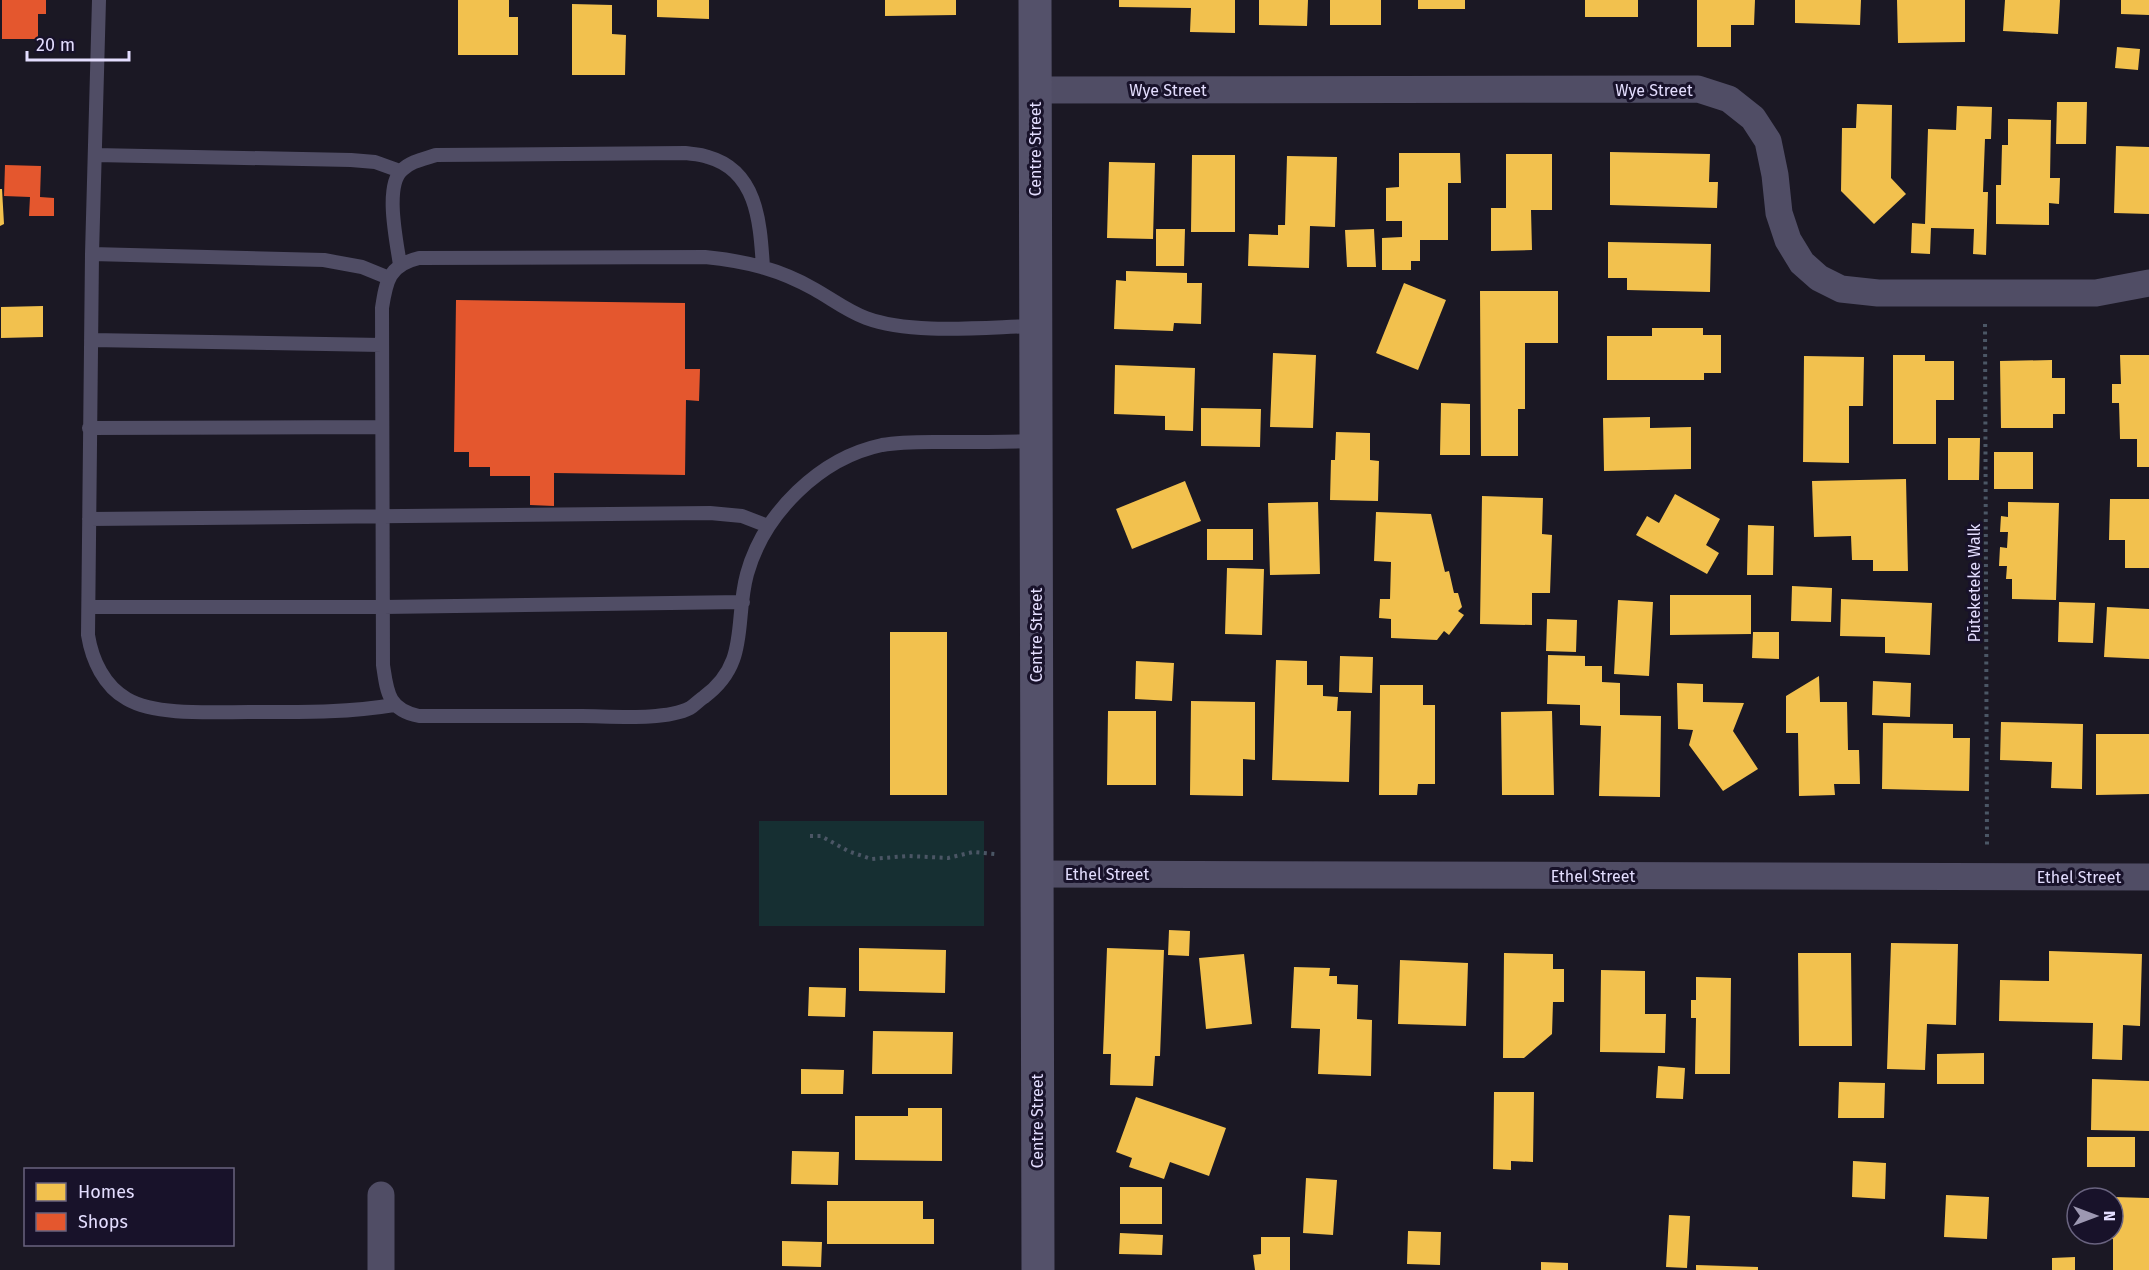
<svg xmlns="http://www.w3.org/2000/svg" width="2149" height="1270" font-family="'Fira Sans',sans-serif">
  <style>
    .green { fill: #162f32 }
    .homes { fill: #f2c14e }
    .shops { fill: #e4572e }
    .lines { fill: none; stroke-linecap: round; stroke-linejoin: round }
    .path { stroke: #4b5665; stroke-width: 4; stroke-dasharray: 3 4.5; stroke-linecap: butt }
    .lane { stroke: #504d65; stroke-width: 14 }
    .street { stroke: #504d65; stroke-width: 27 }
    .secondary { stroke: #54516a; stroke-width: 33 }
    .labels { text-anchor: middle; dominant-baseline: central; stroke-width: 6; stroke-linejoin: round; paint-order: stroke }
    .street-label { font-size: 16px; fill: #e3ddfe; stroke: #18122a }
  </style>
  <rect width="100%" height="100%" fill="#1b1824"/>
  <!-- green -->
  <path class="green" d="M759,821H984V926H759Z"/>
  <!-- homes -->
  <path class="homes" d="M458,0H509V17H518V55H458Z
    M657,0H709V19L657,17Z
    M885,0H956V15L885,16Z
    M1119,0H1235V33L1190,32L1191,8L1119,7Z
    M1259,0H1308L1307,26L1259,25Z
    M1330,0H1381V25H1330Z
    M1418,0H1465V9H1418Z
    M1585,0H1638V17H1585Z
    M1697,0H1755L1754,25H1731V47H1697Z
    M1795,0H1861L1860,25L1795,23Z
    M1897,0H1965V42L1898,43Z
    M2005,0H2060L2058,34L2003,31Z
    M2121,0H2149V15L2121,14Z
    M572,4L612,5V34L626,35L625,75H572Z
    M2117,47L2140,49L2138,70L2115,68Z
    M2057,102H2087L2086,144H2056Z
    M1857,104L1892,105L1891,178L1906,194L1874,224L1841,191L1842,128H1856Z
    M1957,106L1992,107L1991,139H1985L1983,192H1988L1986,255L1973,254L1974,229L1931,228L1930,254L1911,253L1912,223L1925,224L1928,129L1956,130Z
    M2008,119L2051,120L2050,178H2060L2059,204L2049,203V225L1996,224V185H2001L2002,145H2008Z
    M2116,146L2149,147V214L2114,213Z
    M1610,152L1710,154L1709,182H1718L1717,208L1610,205Z
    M1399,153H1460L1461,183H1448V240H1420V261H1411V270H1382V238L1402,237V221H1386V188L1399,187Z
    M1506,154H1552V210H1531L1532,250L1491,251V208H1506Z
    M1192,155H1235V232H1191Z
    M1287,156L1337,157L1335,227L1310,226L1309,268L1248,266L1249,234L1278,235V225H1285Z
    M1109,162L1155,163L1153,239L1107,238Z
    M0,189H2L4,224L0,226Z
    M1156,229H1185L1184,266H1156Z
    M1374,229L1376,267H1347L1345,230Z
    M1608,242L1711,244L1710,292L1627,290V278H1608Z
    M1126,271L1187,273V283H1202L1201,324L1174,323L1173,331L1114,329L1116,280L1126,281Z
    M1404,283L1446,300L1418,370L1376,353Z
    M1480,291H1558V343H1525V409H1518V456H1481Z
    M43,306V337L1,338V307Z
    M1652,328H1703V335H1721V373H1704V380H1607V336H1652Z
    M1273,353L1316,355L1313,428L1270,427Z
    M1893,355H1925V361H1954V400H1936V444H1893Z
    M2120,355H2149V467H2137V439H2120L2119,403H2112V384H2121Z
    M1804,356L1864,357L1863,406H1849V463L1803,462Z
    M2052,360V378H2065V414H2053V428H2001L2000,361Z
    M1115,365L1195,368L1193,431L1165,430V416L1114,414Z
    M1441,403L1470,404V455H1440Z
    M1201,408L1261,409L1260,447L1201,446Z
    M1650,417V428L1691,427V469L1604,471L1603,418Z
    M1336,432L1370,433V460L1379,461L1378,501L1330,500L1331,460H1335Z
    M1948,438H1980L1979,480H1948Z
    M1994,452H2033V489H1994Z
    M1906,479L1908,571H1873V560H1852L1851,536L1814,537L1812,481Z
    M1185,481L1201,521L1132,549L1116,509Z
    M1675,494L1720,519L1706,545L1719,553L1707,574L1636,535L1647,516L1659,523Z
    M1482,496L1543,498L1542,534L1552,535L1550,593H1532V625L1480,624Z
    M2110,499H2149V568H2125V540H2109Z
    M1318,502L1320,574L1270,575L1268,503Z
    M2008,502L2059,503L2056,600L2012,599V579H2006L2007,566H1999L2000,547L2007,548L2008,532H2000L2001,516L2008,517Z
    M1376,512L1431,514L1445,572L1449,571L1454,593H1458L1462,607L1458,611L1464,615L1449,635L1444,631L1437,640L1391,638V619L1379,618L1380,599H1390L1391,562L1374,561Z
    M1748,525L1774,526L1773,575H1747Z
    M1207,529H1253V560H1207Z
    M1227,568L1264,569L1262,635L1225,634Z
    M1792,586L1832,588L1831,622L1791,621Z
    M1670,595H1751V634L1670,635Z
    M1841,599L1932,603L1930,655L1885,653V637L1840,636Z
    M1618,600L1653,602L1649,676L1614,674Z
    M2059,602L2095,603L2093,643L2058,642Z
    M2107,607L2149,609V659L2104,657Z
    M1547,619L1577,620L1576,652L1546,651Z
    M890,632H947V795H890Z
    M1753,632H1779V659L1752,658Z
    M1548,655L1585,656V666H1602V682L1620,683V715L1661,716L1660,797L1599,796L1601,726L1580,725V705L1547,704Z
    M1340,656L1373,657L1372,693L1339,692Z
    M1276,660L1307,661V685H1323V696L1338,697L1337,711H1351L1349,782L1272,780Z
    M1136,661L1174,663L1172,701L1135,699Z
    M1819,676L1820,702H1847L1848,750H1859L1860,784H1834L1835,795L1799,796L1798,733H1786V696Z
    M1873,681L1911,683L1910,717L1872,715Z
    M1677,683L1703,684V702L1744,703L1733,731L1758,769L1723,791L1689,745L1693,730L1678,729Z
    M1380,685H1423V705H1435V784H1418L1417,795H1379Z
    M1191,701L1255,702V760L1243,759V796L1190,795Z
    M1108,711H1156V785H1107Z
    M1552,711L1554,795H1502L1501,712Z
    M2001,722L2083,724L2082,789L2051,788L2052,762L2000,760Z
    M1883,723L1953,724V738H1970L1969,791L1882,789Z
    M2096,734H2149V794L2096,795Z
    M1169,930L1190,931L1189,956L1168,955Z
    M1891,943L1958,944L1956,1025L1927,1024L1925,1070L1887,1069Z
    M859,948L946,950L945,993L859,991Z
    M1107,948L1164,950L1160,1056H1155L1153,1086L1110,1085L1111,1054H1103Z
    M2049,951L2142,954L2140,1026L2123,1025L2122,1060L2092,1059L2093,1023L1999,1021L2000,980L2049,981Z
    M1504,953L1553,954V969H1564V1002H1553L1552,1034L1524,1058H1503Z
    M1798,953H1851L1852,1046H1799Z
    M1244,954L1252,1024L1206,1029L1199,958Z
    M1400,960L1468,963L1466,1026L1398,1024Z
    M1294,967L1330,968L1329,976H1337V984L1358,985L1357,1019L1372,1020L1371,1076L1318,1074L1320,1029L1291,1028Z
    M1601,970L1645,971V1014H1666L1665,1053L1600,1052Z
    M1696,977L1731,978L1730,1074H1695L1696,1018H1691V1000H1696Z
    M809,987L846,988L845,1017L808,1016Z
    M873,1031L953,1032L952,1074H872Z
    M1984,1053V1084H1937V1054Z
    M1658,1066L1685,1068L1683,1099L1656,1098Z
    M801,1069L844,1070L843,1094H801Z
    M2092,1079L2149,1081V1131L2091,1130Z
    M1839,1082L1885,1083L1884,1118H1838Z
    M1494,1092H1534L1533,1162L1511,1161V1170L1493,1169Z
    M1136,1097L1226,1128L1209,1176L1170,1162L1164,1179L1129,1167L1132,1158L1116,1152Z
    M908,1108H942V1161L855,1160V1116H908Z
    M2087,1137H2135V1167H2087Z
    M792,1151L839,1152L838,1185L791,1184Z
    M1853,1161L1886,1163L1885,1199L1852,1197Z
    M1306,1178L1337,1180L1333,1235L1303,1233Z
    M1120,1187H1162V1224H1120Z
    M1946,1195L1989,1197L1987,1239L1944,1237Z
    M2114,1197L2149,1198V1270H2113V1239L2106,1238V1234H2113Z
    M827,1201H923V1219H934V1244H827Z
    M1669,1215L1690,1216L1687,1268L1666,1267Z
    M1408,1231L1441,1232L1440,1265L1407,1264Z
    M1120,1233L1163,1235L1162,1255L1119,1254Z
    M1261,1237H1290V1270H1255L1253,1255L1261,1254Z
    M782,1241L822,1242L821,1267L782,1266Z
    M2075,1257V1270H2052V1258Z
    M1541,1262L1568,1263V1270H1541Z
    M1696,1265L1758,1267V1270H1696Z"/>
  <!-- shops -->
  <path class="shops" d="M2,0H46V14H38V39H2Z
    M5,165L41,166L40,197L54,198V216H29L30,197L4,196Z
    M456,300L685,303V369H700L699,401L686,400L685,475L554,473V506L530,505V476H490V467H469V452H454Z"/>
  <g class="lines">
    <!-- path -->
    <path class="path" d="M1985,324L1987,845
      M810,836H821L848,851L871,859L908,856L948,858L973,852L995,854"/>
    <!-- lane -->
    <path class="lane" d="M99,0L92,254L88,635C92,660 104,686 127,699C156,716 215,712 249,712C298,712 346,713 394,705
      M95,155L351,160L375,162L400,171
      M92,254L324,260L362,267L389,278
      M400,265C397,243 384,186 402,170C411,161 424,159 436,155L685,153C692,154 701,154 708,157C758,171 760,224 763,267
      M1035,326C985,327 912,335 866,318C847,311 832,299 814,289C779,269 745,261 705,257L419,258C389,265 386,281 382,308L383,665C387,692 388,710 419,716C473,716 528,716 582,716C611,716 665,721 690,708C695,705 699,700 704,697C750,663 734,622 747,574C764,513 820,458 882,445C904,441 927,442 950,442C978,442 1007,442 1036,441
      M91,340L382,345
      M89,428L381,427
      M89,519L710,513L742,516L768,526
      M89,607H383L743,602"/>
    <!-- street -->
    <path class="street" d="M1035,90L1698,89L1729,99L1753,118L1768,141L1775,175L1779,213L1788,240L1802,263L1819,278L1841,289L1878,293H2096L2149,283
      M1037,874L2149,877
      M381,1195V1270"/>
    <!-- secondary -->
    <path class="secondary" d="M1035,0L1038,1270"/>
  </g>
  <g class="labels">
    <!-- street labels -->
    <g class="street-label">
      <text x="1168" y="90">Wye Street</text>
      <text x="1654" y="90">Wye Street</text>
      <text transform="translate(1035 149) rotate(-90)">Centre Street</text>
      <text transform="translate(1974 583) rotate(-90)">Pūteketeke Walk</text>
      <text transform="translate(1036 635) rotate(-90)">Centre Street</text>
      <text x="1107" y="874">Ethel Street</text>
      <text x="1593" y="876">Ethel Street</text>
      <text x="2079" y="877">Ethel Street</text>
      <text transform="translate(1037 1121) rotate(-90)">Centre Street</text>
    </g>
  </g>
  <!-- legend -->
  <rect x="24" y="1168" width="210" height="78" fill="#18122a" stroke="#69637f" stroke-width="1.5"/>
  <rect x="36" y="1183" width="30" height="18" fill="#f2c14e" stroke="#69637f" stroke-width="1.5"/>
  <text x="78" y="1198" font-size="18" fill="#e3ddfe">Homes</text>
  <rect x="36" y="1213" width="30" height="18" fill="#e4572e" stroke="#69637f" stroke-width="1.5"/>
  <text x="78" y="1228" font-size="18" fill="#e3ddfe">Shops</text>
  <!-- north arrow -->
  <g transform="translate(2095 1216) rotate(90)"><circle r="28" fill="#18122a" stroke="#69637f" stroke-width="1.5"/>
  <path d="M0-4.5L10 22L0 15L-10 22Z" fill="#9d98b2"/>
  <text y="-9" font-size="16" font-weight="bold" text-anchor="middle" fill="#e3ddfe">N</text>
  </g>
  <!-- scale -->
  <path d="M27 51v9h102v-9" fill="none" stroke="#e3ddfe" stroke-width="3"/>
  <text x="36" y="51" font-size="18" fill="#e3ddfe" stroke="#18122a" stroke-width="4.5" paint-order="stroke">20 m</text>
</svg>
